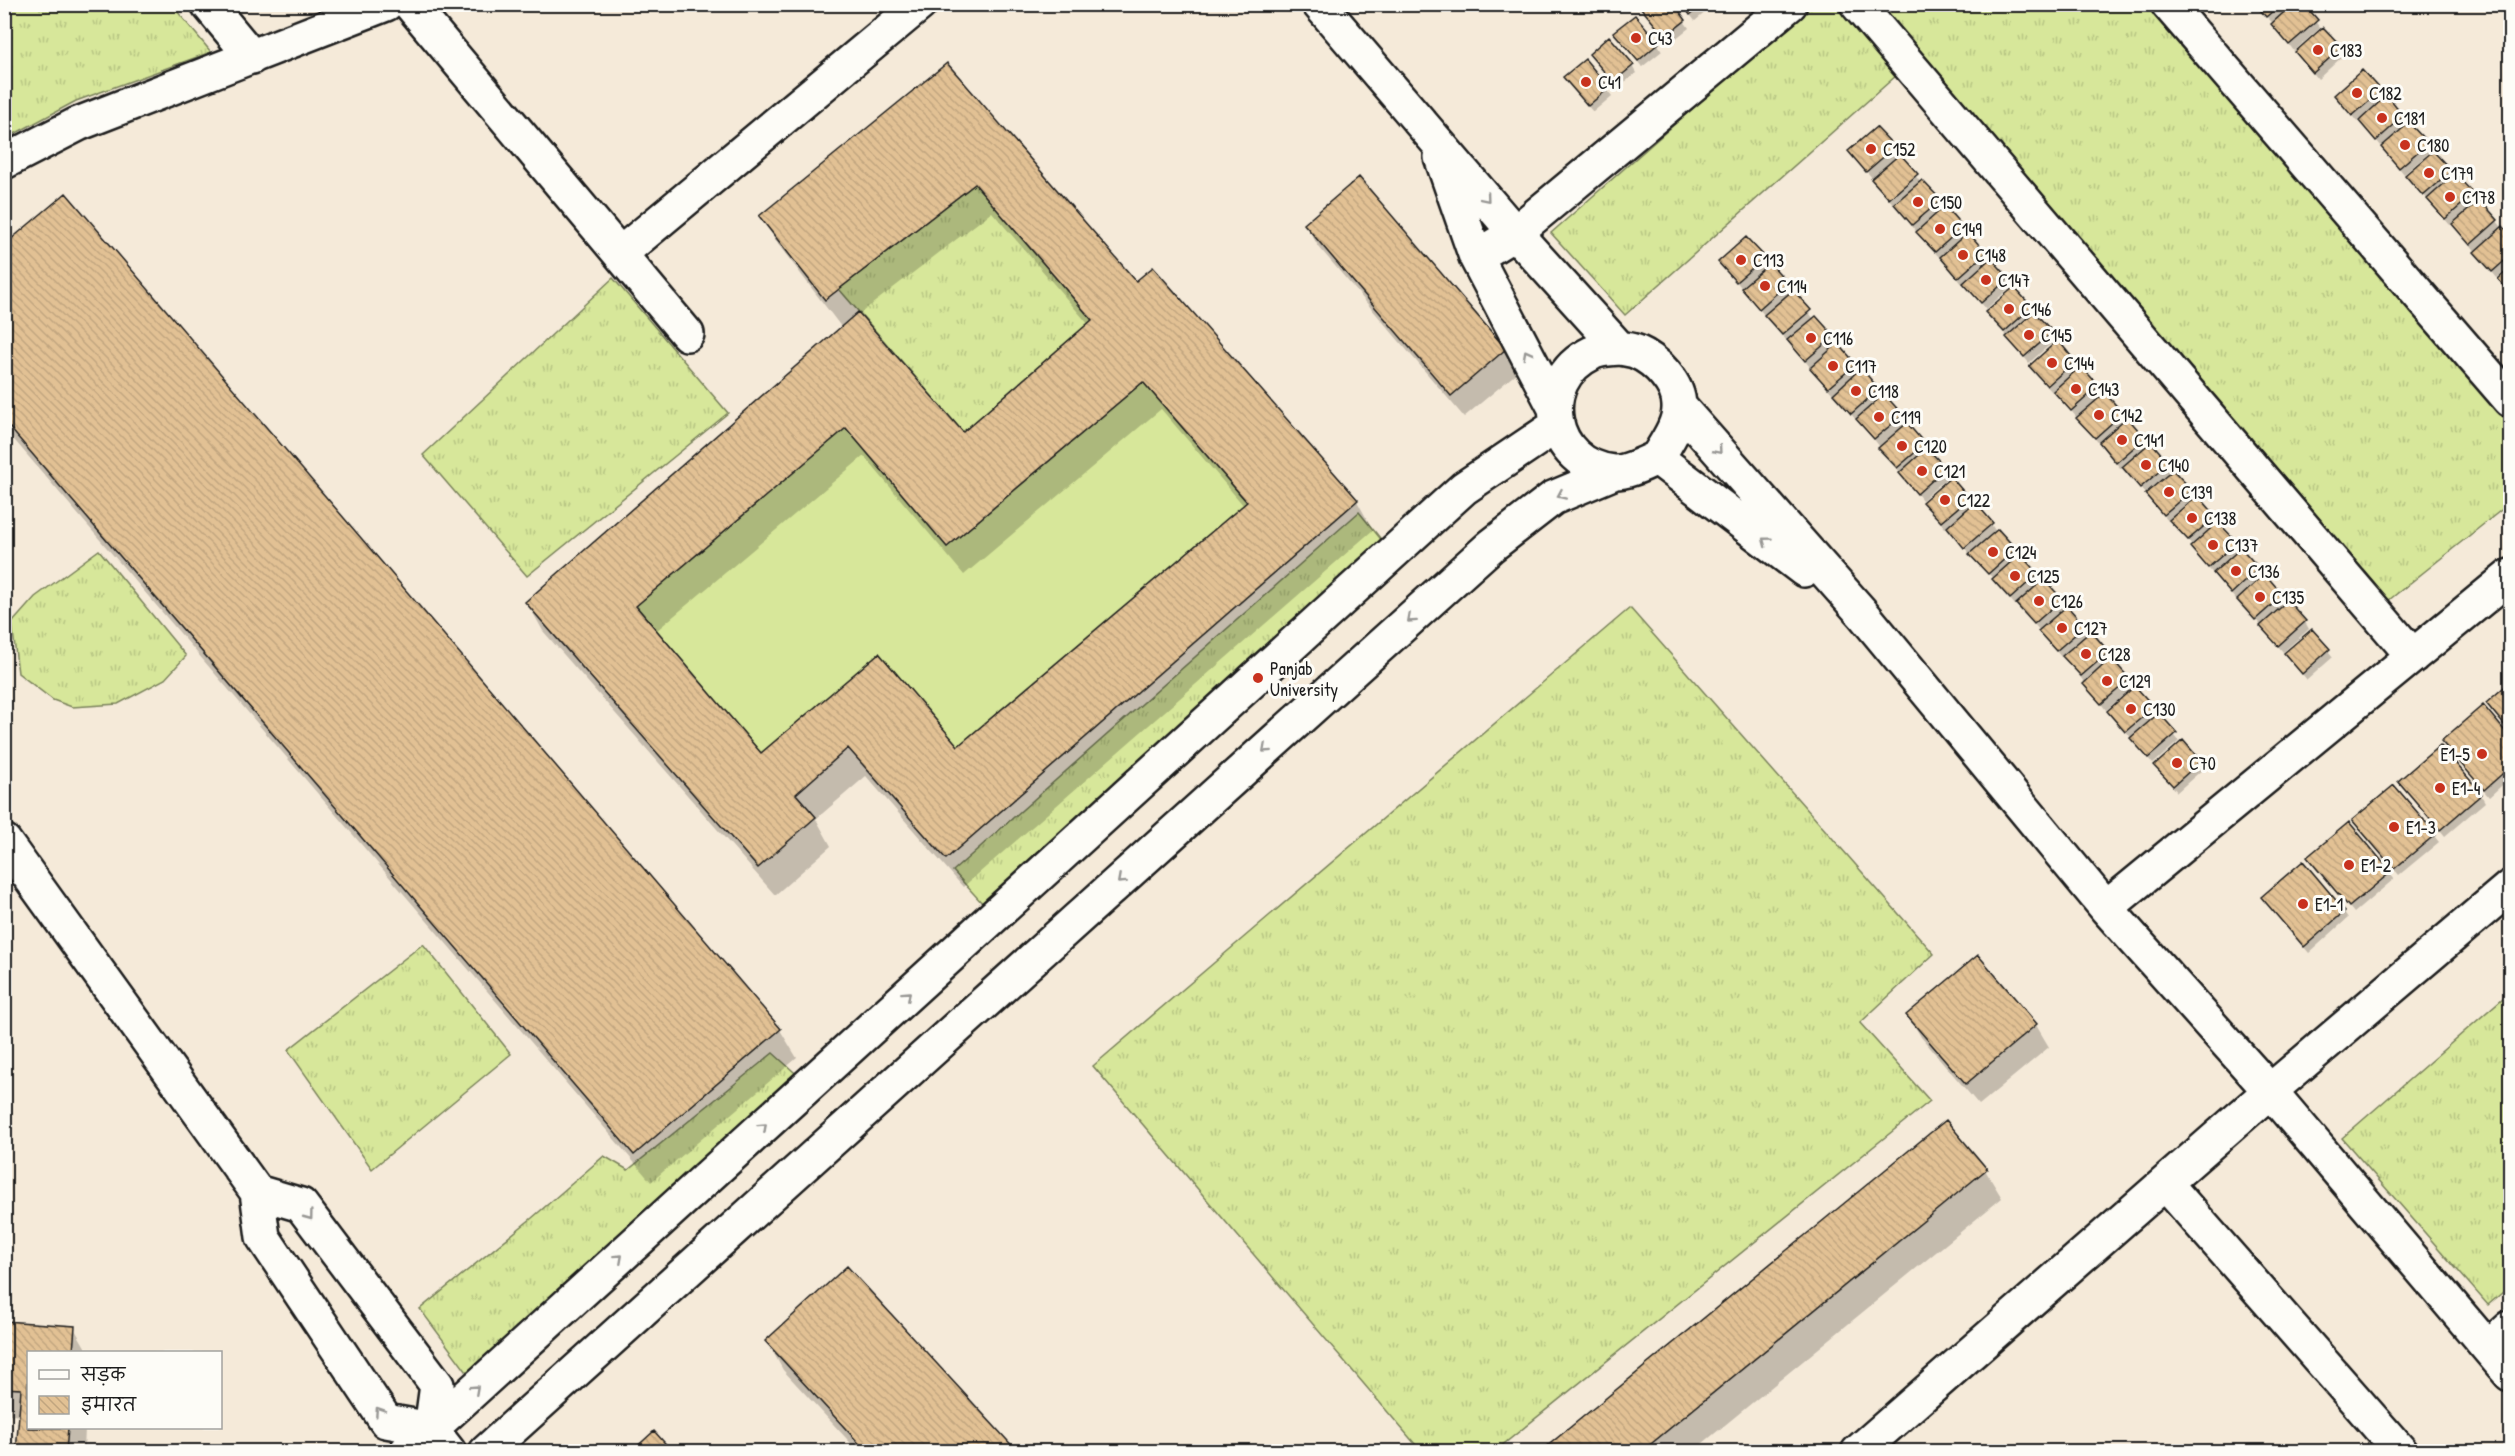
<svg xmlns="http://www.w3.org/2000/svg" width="2515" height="1456" font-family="'Patrick Hand','Playpen Sans Deva',sans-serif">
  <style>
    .built { fill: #f5ead9; fill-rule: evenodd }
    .grass { fill: url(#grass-tufts); stroke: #7a825b; stroke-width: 1.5 }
    .garden { fill: #d7e79a; stroke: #7a825b; stroke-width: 1.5 }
    .shadow { fill: #0003; fill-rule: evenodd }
    .building { fill: url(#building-back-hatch); stroke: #1c1c1c; stroke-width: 1.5; fill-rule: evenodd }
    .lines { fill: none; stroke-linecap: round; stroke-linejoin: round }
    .minor-casing { stroke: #1c1c1c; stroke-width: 38 }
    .minor { stroke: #fdfcf7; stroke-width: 33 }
    .oneway { stroke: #989794 }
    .poi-dot { fill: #c8321e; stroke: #fdfcf7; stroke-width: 2 }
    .labels { text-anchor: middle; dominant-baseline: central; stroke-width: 6; stroke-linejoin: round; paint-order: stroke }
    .poi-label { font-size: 18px; fill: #1c1c1c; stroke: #fdfcf7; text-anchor: start }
  </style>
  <defs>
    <pattern id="grass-tufts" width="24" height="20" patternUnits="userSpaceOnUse" patternTransform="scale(1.5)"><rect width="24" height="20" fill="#d7e79a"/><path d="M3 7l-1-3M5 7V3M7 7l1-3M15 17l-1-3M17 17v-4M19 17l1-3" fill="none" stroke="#b8c684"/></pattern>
    <pattern id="building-back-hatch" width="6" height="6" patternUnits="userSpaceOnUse" patternTransform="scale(1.5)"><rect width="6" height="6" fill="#e2c194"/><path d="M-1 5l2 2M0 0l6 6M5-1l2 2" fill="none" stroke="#c1a57f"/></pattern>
  </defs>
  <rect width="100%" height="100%" fill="#fdfcf7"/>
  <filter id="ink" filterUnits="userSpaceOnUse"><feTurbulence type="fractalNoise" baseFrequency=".0167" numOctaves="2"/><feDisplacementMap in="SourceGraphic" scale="12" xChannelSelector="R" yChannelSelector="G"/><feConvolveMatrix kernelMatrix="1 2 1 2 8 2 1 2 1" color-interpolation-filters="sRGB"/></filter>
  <g filter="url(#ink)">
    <!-- built -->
    <path class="built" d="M5,5H2510V1451H5ZM28,1352H220V1428H28Z"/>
    <!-- grass -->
    <path class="grass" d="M5,4L172,5L211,52L76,101L5,139Z
      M1810,5H1835L1897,75L1625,315L1551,233Z
      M1881,5H2152L2510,422V503L2389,600Z
      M975,184L1092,320L963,432L839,289Z
      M613,278L728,413L527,576L423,455Z
      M1359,512L1384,543L983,904L953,871Z
      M99,550L186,656L165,679L118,704L72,707L53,700L18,673L12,623L35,597Z
      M1630,608L1934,954L1860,1023L1930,1101L1495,1451H1421L1093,1066Z
      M423,944L511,1054L372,1169L288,1050Z
      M2510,992V1286L2488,1305L2342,1138Z
      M773,1053L804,1081L469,1375L420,1309L532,1218L604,1156L628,1170Z"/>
    <!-- garden -->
    <path class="garden" d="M1143,382L1247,502L958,746L879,653L761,753L636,606L846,428L947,547Z"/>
    <!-- shadow -->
    <path class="shadow" d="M1672,4L1689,28L1670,43L1643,9Z
      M1682,4H1714V5L1695,21Z
      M2302,4L2320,28L2294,51L2272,22L2254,5Z
      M1615,32L1658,44L1662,51L1642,67Z
      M2340,48L2344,55L2318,79L2297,52Z
      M1591,54L1632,66L1636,73L1618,88Z
      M1585,61L1612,96L1593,112L1569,84Z
      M947,65L1136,284L1153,269L1357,501L1373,530L963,887L866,776L816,819L831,846L775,895L543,631L527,602L842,328L778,244L761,216ZM992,212L1089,325L963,434L858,315ZM1161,409L1244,506L957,748L879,655L761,755L656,631L864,456L964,575Z
      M2379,92L2431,151L2404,174L2359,119L2357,122L2336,95Z
      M1894,148L1921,183L1940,201L1966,236L2012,286L1986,309L1964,282L1962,284L1941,256L1940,258L1922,239L1895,204L1894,205L1850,151Z
      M2451,172L2477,204L2496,220L2510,237V266L2497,278L2453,223L2450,225L2407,176Z
      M1359,180L1505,350L1518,372L1464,417L1318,246L1306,224Z
      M65,195L780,1030L797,1058L651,1182L4,428V247Z
      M1764,258L1814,319L1815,318L1833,337L1859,372L1861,370L1883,398L1902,416L1927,451L1945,469L1949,476L1922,500L1857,418L1856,420L1834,393L1833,394L1816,375L1789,340L1787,341L1770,322L1720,262Z
      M2031,308L2055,340L2029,363L1987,312Z
      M2057,343L2079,370L2081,368L2148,446L2168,464L2195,499L2214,516L2240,551L2305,622L2309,629L2283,652L2238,598L2236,600L2196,554L2193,547L2170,519L2168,521L2124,467L2121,469L2054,391L2052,392L2035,373L2031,366Z
      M1968,499L1972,507L1991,524L1996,532L1998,531L2042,582L2044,581L2061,600L2088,635L2108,652L2129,680L2133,687L2106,710L2063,655L2061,657L2017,603L2015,605L1994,579L1975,561L1948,526L1945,528L1924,502Z
      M2312,631L2333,657L2307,680L2286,654Z
      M2510,684V732L2488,703Z
      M2483,707L2510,740V778L2489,797L2443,742Z
      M2153,708L2179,741L2153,764L2109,711Z
      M2199,762L2203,769L2177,792L2156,766Z
      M2400,781L2481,795L2485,802L2445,836Z
      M2394,787L2439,842L2399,875L2358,827Z
      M2309,858L2390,872L2394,879L2354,913Z
      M2263,898L2344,912L2348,918L2309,953Z
      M1978,957L2036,1025L2049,1047L1979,1105L1921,1037L1908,1015Z
      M1985,1170L2002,1198L1692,1452H1542Z
      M4,1322L74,1328L88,1352H28V1428H85L84,1452H18L21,1416L4,1414Z
      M767,1341L1016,1452H859L783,1370Z"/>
    <!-- building -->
    <path class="building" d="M1646,4H1674L1686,20L1665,37L1641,8Z
      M1682,4H1703L1690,15Z
      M2255,4H2281L2266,17Z
      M2293,4H2304L2318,20L2289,45L2271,24Z
      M2499,4H2510V18Z
      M1635,15L1659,43L1638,61L1613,32Z
      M2323,27L2342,47L2313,73L2295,52Z
      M1609,36L1634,65L1613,82L1589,54Z
      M1585,59L1609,88L1588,106L1563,77Z
      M947,63L1136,281L1153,267L1358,500L946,859L848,748L796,794L816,817L758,868L525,602L858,312L963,432L1092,320L975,184L825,300L759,216ZM1143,382L1247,502L958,746L879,653L761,753L636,606L846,428L947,547Z
      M2362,70L2381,91L2352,116L2334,95Z
      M2387,95L2404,116L2376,141L2359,121Z
      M2409,123L2428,143L2399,168L2381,147Z
      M1876,127L1895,147L1866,172L1848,151Z
      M2433,151L2452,171L2423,196L2405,175Z
      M1900,154L1918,174L1889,199L1871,179Z
      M2455,174L2474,194L2445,219L2427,199Z
      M1359,177L1506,349L1451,396L1304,224Z
      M1922,180L1941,200L1912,225L1894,204Z
      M66,193L781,1029L634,1155L4,421V245Z
      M2480,200L2498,220L2470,245L2452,224Z
      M1945,206L1963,227L1935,252L1916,232Z
      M2503,226L2510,235V256L2492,272L2474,252Z
      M1968,232L1986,253L1958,278L1940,257Z
      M1746,237L1765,257L1736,282L1718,262Z
      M1991,258L2009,278L1981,303L1963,283Z
      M1770,263L1788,283L1759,309L1741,288Z
      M2510,268V293L2498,279Z
      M2014,287L2032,307L2004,332L1985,312Z
      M1793,290L1811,310L1782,335L1764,315Z
      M2034,312L2053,332L2024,357L2006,337Z
      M1816,316L1834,336L1805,361L1787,340Z
      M2058,340L2075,361L2047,386L2029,366Z
      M1838,343L1856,364L1828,388L1810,368Z
      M2081,366L2099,386L2071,411L2053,391Z
      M1861,368L1879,389L1851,414L1833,394Z
      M2105,393L2123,413L2095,438L2076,418Z
      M1884,394L1903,415L1874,439L1856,419Z
      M2127,417L2145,438L2116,463L2099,442Z
      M1907,423L1925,444L1897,468L1878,448Z
      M2151,442L2169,463L2140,488L2122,467Z
      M1927,448L1946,468L1917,494L1899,473Z
      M2173,470L2192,490L2163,515L2145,494Z
      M1951,477L1969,498L1941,522L1922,502Z
      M2198,495L2216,516L2188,540L2169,520Z
      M1975,502L1993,523L1964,548L1947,527Z
      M2218,522L2237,542L2208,568L2190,547Z
      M1998,529L2016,549L1988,574L1969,554Z
      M2241,548L2259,568L2231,594L2213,573Z
      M2020,554L2038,574L2010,599L1992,579Z
      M2265,574L2283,595L2255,620L2237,600Z
      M2044,579L2062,599L2034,624L2016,604Z
      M2288,601L2306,621L2278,646L2260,626Z
      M2067,606L2085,626L2056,651L2038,631Z
      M2312,629L2330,649L2302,674L2284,653Z
      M2091,631L2109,652L2081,676L2062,656Z
      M2111,658L2130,679L2101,704L2083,684Z
      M2510,682V732L2486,703Z
      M2135,686L2154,707L2125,732L2107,711Z
      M2483,705L2510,737V767L2484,790L2441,741Z
      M2159,713L2177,733L2148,758L2130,738Z
      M2183,740L2201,761L2173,786L2154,766Z
      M2440,745L2482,794L2440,830L2398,781Z
      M2394,785L2436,834L2394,869L2352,820Z
      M2349,822L2391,872L2349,907L2307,857Z
      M2303,861L2345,911L2304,947L2261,897Z
      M1978,955L2037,1024L1966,1084L1906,1015Z
      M1946,1120L1987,1169L1641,1452H1540Z
      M847,1266L1018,1452H867L765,1341Z
      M4,1321L75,1326L73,1352H28V1428H68L66,1452H16L21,1389L4,1388Z
      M654,1431L673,1452H631Z"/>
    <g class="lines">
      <defs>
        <path id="minor" d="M208,4L252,57
          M410,4L687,334
          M1319,4L1515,233L1619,348
          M1857,4L2413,656
          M2168,4L2510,400
          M1441,157L1476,257L1554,406
          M4,162L78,124L386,4
          M620,254L920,4
          M1476,257L1515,233L1790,4
          M1619,348C1625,349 1632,350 1637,352C1656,360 1679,384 1679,406C1680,424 1666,443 1657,458C1645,463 1627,473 1614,472C1549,466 1533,381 1592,353C1599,349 1610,349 1619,348Z
          M1679,406L1863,614L2106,908L2270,1091L2510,1374
          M1657,458L1804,570
          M4,841L257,1192L263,1237L386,1421L431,1429L449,1452
          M2106,908L2510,576
          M2165,1183L2401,1452
          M257,1192L301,1205L437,1385L431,1429
          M2488,1348L2510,1328
          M406,1452L1464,488L1556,426
          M486,1452L1491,546L1553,498L1615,472
          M1858,1452L2270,1091L2510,887"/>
      </defs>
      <!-- minor casing -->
      <use href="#minor" class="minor-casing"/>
      <!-- minor -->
      <use href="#minor" class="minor"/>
    </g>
    <!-- one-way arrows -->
    <defs><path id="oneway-chevron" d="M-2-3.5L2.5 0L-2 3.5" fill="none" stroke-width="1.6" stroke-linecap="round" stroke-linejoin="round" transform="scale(1.5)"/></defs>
    <g class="oneway">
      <use href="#oneway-chevron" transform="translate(1486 198) rotate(50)"/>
      <use href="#oneway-chevron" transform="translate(1527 354) rotate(-118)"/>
      <use href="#oneway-chevron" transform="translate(1718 450) rotate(49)"/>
      <use href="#oneway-chevron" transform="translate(1561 495) rotate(156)"/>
      <use href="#oneway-chevron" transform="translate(1766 541) rotate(-143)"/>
      <use href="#oneway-chevron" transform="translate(1411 619) rotate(138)"/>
      <use href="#oneway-chevron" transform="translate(1266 749) rotate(138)"/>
      <use href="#oneway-chevron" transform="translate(1121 880) rotate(138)"/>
      <use href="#oneway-chevron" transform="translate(907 995) rotate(-42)"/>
      <use href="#oneway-chevron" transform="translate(763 1127) rotate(-42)"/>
      <use href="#oneway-chevron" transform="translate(309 1216) rotate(53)"/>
      <use href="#oneway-chevron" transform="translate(619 1258) rotate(-42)"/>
      <use href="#oneway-chevron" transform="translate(475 1389) rotate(-42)"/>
      <use href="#oneway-chevron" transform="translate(379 1411) rotate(-124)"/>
    </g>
  </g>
  <!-- markers -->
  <g class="poi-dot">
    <circle cx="1636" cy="38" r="6"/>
    <circle cx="2318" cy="50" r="6"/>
    <circle cx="1586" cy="82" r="6"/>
    <circle cx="2357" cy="93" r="6"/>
    <circle cx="2382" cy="118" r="6"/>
    <circle cx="2405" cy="145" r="6"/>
    <circle cx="1871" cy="149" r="6"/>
    <circle cx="2429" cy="173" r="6"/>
    <circle cx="2450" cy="197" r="6"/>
    <circle cx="1918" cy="202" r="6"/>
    <circle cx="1940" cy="229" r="6"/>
    <circle cx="1963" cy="255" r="6"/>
    <circle cx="1741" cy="260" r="6"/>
    <circle cx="1986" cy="280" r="6"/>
    <circle cx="1765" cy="286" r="6"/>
    <circle cx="2009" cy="309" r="6"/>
    <circle cx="2029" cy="335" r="6"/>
    <circle cx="1811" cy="338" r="6"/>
    <circle cx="2052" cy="363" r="6"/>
    <circle cx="1833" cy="366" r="6"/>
    <circle cx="2076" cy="389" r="6"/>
    <circle cx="1856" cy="391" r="6"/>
    <circle cx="2099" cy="415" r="6"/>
    <circle cx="1879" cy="417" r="6"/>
    <circle cx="2122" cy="440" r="6"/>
    <circle cx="1902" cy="446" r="6"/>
    <circle cx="2146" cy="465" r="6"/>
    <circle cx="1922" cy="471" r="6"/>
    <circle cx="2169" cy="492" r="6"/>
    <circle cx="1945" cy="500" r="6"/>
    <circle cx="2192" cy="518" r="6"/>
    <circle cx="2213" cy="545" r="6"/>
    <circle cx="1993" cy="552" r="6"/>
    <circle cx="2236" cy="571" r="6"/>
    <circle cx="2015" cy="576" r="6"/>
    <circle cx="2260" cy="597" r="6"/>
    <circle cx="2039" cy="601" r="6"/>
    <circle cx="2062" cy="628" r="6"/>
    <circle cx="2086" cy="654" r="6"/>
    <circle cx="1258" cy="678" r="6"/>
    <circle cx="2107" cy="681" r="6"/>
    <circle cx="2131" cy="709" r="6"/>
    <circle cx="2482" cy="754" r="6"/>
    <circle cx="2177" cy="763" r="6"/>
    <circle cx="2440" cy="788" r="6"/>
    <circle cx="2394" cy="827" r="6"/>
    <circle cx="2349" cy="865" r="6"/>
    <circle cx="2303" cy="904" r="6"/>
  </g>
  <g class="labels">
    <!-- poi labels -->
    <g class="poi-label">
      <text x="1648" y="38">C43</text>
      <text x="2330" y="50">C183</text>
      <text x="1598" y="82">C41</text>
      <text x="2369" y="93">C182</text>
      <text x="2394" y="118">C181</text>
      <text x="2417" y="145">C180</text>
      <text x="1883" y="149">C152</text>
      <text x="2441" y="173">C179</text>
      <text x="2462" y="197">C178</text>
      <text x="1930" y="202">C150</text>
      <text x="1952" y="229">C149</text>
      <text x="1975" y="255">C148</text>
      <text x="1753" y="260">C113</text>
      <text x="1998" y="280">C147</text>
      <text x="1777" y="286">C114</text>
      <text x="2021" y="309">C146</text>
      <text x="2041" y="335">C145</text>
      <text x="1823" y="338">C116</text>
      <text x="2064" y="363">C144</text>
      <text x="1845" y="366">C117</text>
      <text x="2088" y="389">C143</text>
      <text x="1868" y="391">C118</text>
      <text x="2111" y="415">C142</text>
      <text x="1891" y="417">C119</text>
      <text x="2134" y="440">C141</text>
      <text x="1914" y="446">C120</text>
      <text x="2158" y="465">C140</text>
      <text x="1934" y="471">C121</text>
      <text x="2181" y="492">C139</text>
      <text x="1957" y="500">C122</text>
      <text x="2204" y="518">C138</text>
      <text x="2225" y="545">C137</text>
      <text x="2005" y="552">C124</text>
      <text x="2248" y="571">C136</text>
      <text x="2027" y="576">C125</text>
      <text x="2272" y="597">C135</text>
      <text x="2051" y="601">C126</text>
      <text x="2074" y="628">C127</text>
      <text x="2098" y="654">C128</text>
      <text x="1270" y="668">Panjab<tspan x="1270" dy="21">University</tspan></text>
      <text x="2119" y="681">C129</text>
      <text x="2143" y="709">C130</text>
      <text x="2470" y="754" text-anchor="end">E1-5</text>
      <text x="2189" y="763">C70</text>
      <text x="2452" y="788">E1-4</text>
      <text x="2406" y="827">E1-3</text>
      <text x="2361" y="865">E1-2</text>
      <text x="2315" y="904">E1-1</text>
    </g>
  </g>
  <!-- margin -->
  <rect width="2515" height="1456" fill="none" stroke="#fdfcf7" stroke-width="24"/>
  <rect x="12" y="12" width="2491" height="1432" fill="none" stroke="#1c1c1c" stroke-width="2" filter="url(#ink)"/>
  <!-- legend -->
  <rect x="27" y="1351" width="195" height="78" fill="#fdfcf7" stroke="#a3a29f" stroke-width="1.5"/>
  <rect x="39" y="1370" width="30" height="9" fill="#fdfcf7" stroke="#a3a29f" stroke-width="1.5"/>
  <text x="81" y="1381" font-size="18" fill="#1c1c1c">सड़क</text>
  <rect x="39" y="1396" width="30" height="18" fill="url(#building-back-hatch)" stroke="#a3a29f" stroke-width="1.5"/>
  <text x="81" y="1411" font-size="18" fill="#1c1c1c">इमारत</text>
</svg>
